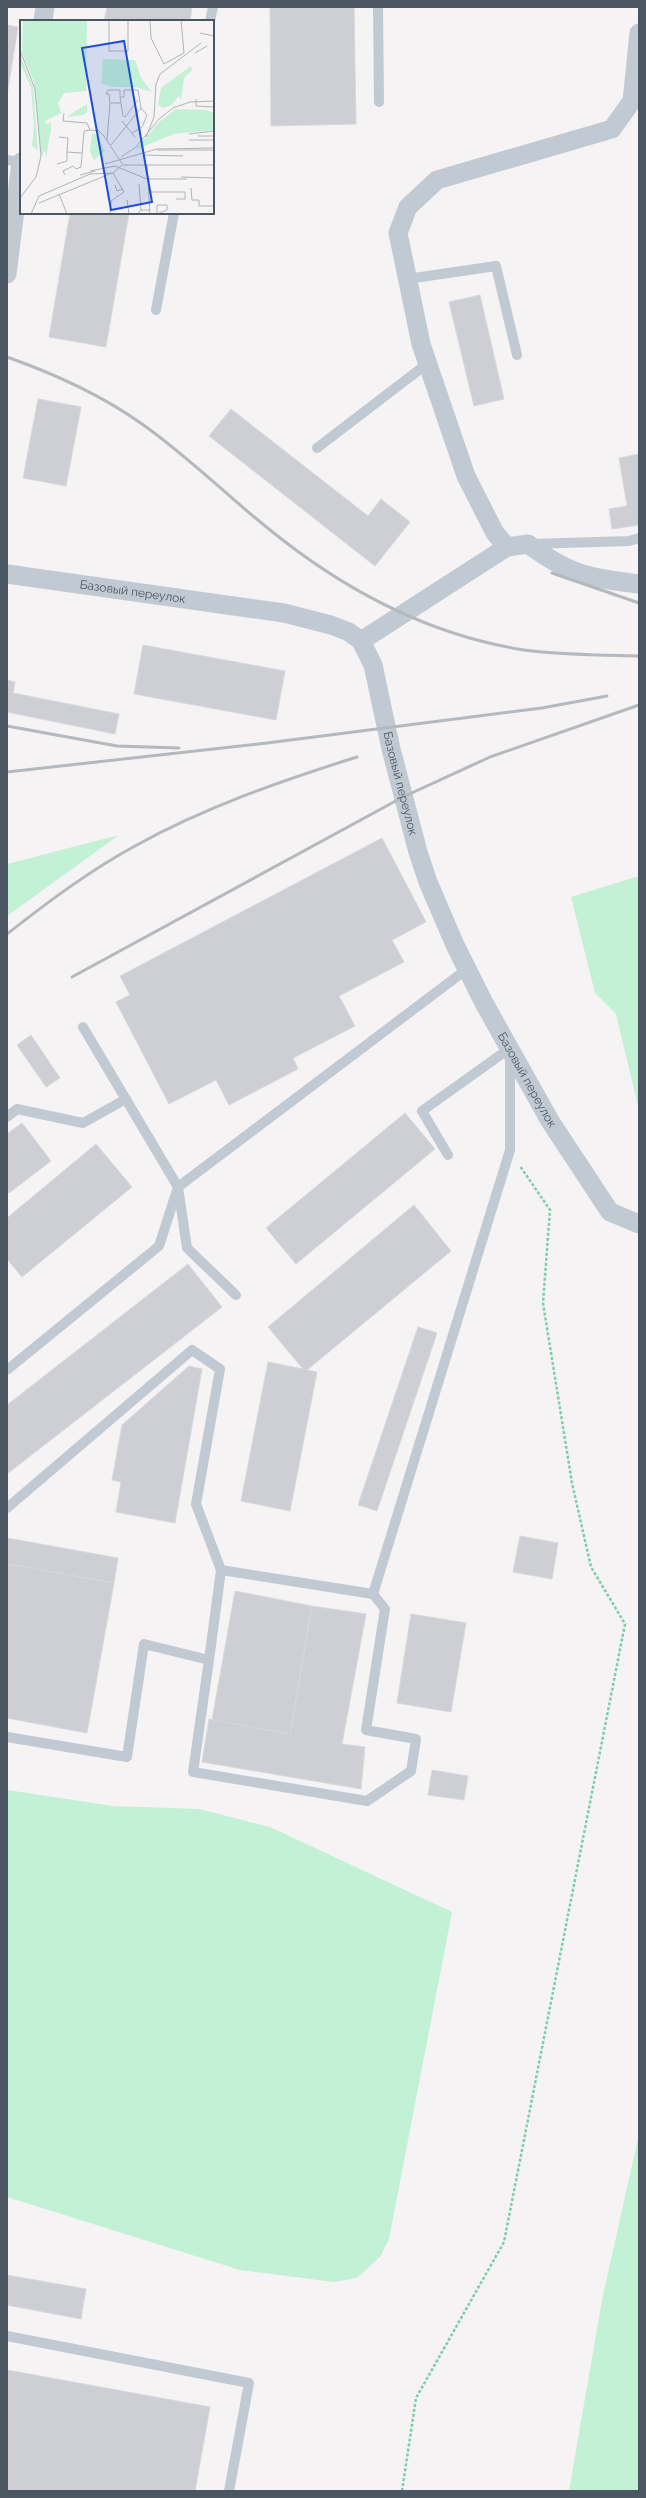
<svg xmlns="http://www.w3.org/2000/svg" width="646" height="2498" font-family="Raleway,sans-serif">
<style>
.green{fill:#c3f1d5}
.building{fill:#cdcfd5;stroke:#d7d9de}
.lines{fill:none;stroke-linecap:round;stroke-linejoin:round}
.path{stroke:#7ad0a6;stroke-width:2.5;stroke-dasharray:3 2;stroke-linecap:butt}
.service{stroke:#c1cad2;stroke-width:10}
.minor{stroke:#c1cad2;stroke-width:19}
.rail{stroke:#b5b8bd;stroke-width:3}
.labels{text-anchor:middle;stroke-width:4;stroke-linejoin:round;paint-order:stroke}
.street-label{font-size:12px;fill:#4a5661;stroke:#fff}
.inset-road{fill:none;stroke:#b1b4b9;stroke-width:1}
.view{fill:#1d4ed8;fill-opacity:0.15;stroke:#1d4ed8;stroke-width:2}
.inset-edge{fill:none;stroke:#4a5661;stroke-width:2}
</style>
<rect width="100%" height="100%" fill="#f5f3f3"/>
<g class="green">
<polygon points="119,835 7,916 7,864"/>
<polygon points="639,876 639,1110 616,1014 595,993 571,897"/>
<polygon points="7,1790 113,1806 199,1809 270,1827 452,1912 389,2239 380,2257 357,2278 334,2282 240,2270 7,2197"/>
<polygon points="639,2134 639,2491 569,2491 602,2300"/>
</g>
<g class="building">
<polygon points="107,7 192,7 190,21 104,21"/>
<polygon points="270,7 354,7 356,124 271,126"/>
<polygon points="7,25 18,27 7,95"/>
<polygon points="70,213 129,213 106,347 49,337"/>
<polygon points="480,295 504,399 474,406 449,302"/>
<polygon points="38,399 81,407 66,486 23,478"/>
<polygon points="231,409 368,516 381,499 410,522 375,566 209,436"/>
<polygon points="639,454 639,525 612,529 609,509 627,506 619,458"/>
<polygon points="143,645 285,671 276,720 134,694"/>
<polygon points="7,680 15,682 13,693 119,714 115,734 7,712"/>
<polygon points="382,838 426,922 392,940 404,962 339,996 355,1026 293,1058 298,1069 229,1105 216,1080 169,1104 116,1002 130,995 120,976"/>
<polygon points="31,1035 60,1078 46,1087 17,1045"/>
<polygon points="405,1113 435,1149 296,1264 266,1228"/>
<polygon points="22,1123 51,1161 9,1193 7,1190 7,1134"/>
<polygon points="96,1144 132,1187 22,1277 7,1259 7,1218"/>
<polygon points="414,1205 451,1251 307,1370 317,1372 290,1511 241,1501 268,1362 303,1369 268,1327"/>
<polygon points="188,1264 222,1307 7,1474 7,1405"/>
<polygon points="418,1327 437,1333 377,1511 358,1505"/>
<polygon points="189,1366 202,1369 175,1523 116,1512 121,1482 112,1480 122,1425"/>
<polygon points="520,1536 558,1543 552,1579 513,1572"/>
<polygon points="7,1538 118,1558 114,1583 7,1564"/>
<polygon points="7,1564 114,1583 87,1733 7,1718"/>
<polygon points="235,1591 312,1606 290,1734 212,1720"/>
<polygon points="312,1606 366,1614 342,1744 365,1747 361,1789 202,1762 209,1719 290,1734"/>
<polygon points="411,1614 466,1623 451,1712 397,1703"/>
<polygon points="432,1770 468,1776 464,1800 428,1795"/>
<polygon points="7,2275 86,2289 81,2319 7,2305"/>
<polygon points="7,2370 210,2407 195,2491 7,2491"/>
</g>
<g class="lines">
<polyline class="path" points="402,2491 416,2398 504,2242 625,1624 591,1567 572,1483 543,1303 550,1210 520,1166"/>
<g class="service">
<polyline points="378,7 379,102"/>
<polyline points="210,21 213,7"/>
<polyline points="7,160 21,162"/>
<polyline points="407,279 496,266 517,355"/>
<polyline points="156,310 174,213"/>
<polyline points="317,448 428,363"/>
<polyline points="531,544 629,541 639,538"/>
<polyline points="83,1027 178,1187 187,1248 236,1295"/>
<polyline points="7,1117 17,1109 83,1123 126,1099"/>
<polyline points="448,1155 422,1111 510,1048"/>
<polyline points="7,1370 159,1246 178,1187 467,969"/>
<polyline points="7,1508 192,1350 220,1369 196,1504 221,1570 209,1660 144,1644 127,1757 7,1737"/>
<polyline points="221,1570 373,1594 510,1150 510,1056"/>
<polyline points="209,1660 193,1772 367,1801 411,1771 416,1739 366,1730 385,1609 373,1594"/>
<polyline points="7,2336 249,2383 229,2491"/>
</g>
<g class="minor">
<polyline points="43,21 45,7"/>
<polyline points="7,274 21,162"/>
<polyline points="507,547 495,533 466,476 421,344 398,233 408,207 437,180 612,129 632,101 639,33"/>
<path id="s1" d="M7,574l277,39 47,12 18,7 12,9 12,24 18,84 27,103 10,30 27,63 29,58 66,118 60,91 29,12"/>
<path d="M361,641l146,-94 21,-3c42,31 61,34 111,40"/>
</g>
<g class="rail">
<path d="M7,357c48,17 93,37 135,67 50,35 93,80 142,117 70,54 151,95 240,109 38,5 77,5 115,6"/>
<polyline points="552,573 639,603"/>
<polyline points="7,726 117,746 179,748"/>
<polyline points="7,772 267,743 542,708 607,696"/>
<path d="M7,934c41,-32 82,-63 128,-88 70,-39 146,-65 222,-89"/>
<polyline points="72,977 403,797 490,757 639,705"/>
</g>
</g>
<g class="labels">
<g class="street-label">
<text dy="4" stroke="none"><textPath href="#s1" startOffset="127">Базовый переулок</textPath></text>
<text dy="4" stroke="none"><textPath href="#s1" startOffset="511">Базовый переулок</textPath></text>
<text dy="4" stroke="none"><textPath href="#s1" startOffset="835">Базовый переулок</textPath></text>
</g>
</g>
<g transform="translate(20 20)">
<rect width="194" height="194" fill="#f5f3f3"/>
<path d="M3,0h64l-1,71 -22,2 -6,10 3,10 -16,8 1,3 5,-1v6l-5,29 -1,-8 -4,7 -7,-75 -12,-30zM0,34l13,33 5,63 -6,-4 2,-21 -3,-38 -11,-24zM83,39l32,1 6,18 11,14 -16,-5h-22l-13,-3zM171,46l1,4 -8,8 -3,22 -2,-4 -9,10 -8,2 -4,-4 3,-16zM67,84v8l-4,3 -17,2zM156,89l30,1 8,3 -1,17 -39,4 -39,16 23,-27zM72,113l5,2 8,16 -11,9 -4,-8z" fill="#c3f1d5"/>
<path class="inset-road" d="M89,0v31h19v-31M130,0l1,18 13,26 20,-11 -3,-33M180,13l14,3M0,30l15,39 6,67 -5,21 -16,21M175,33l12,-7M176,79v7l18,1M118,80l-13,17 -2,-1 -3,-19h4v-7h14l3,18M90,83l-1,-9h-3l2,-4h12v7M44,93l-1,8 24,2 3,7M102,101l13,16M169,114l25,-3M178,116h16M39,117l9,1 -1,14 15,1M126,117l8,-20 2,-33 4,-10 41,-31M87,120l3,-37h10M169,120h25M91,125l30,-37 6,7 -5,12 -10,6M137,130h57M123,135l40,1M101,137l15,-10 23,-28 14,-11 17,-6 24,-1M37,144l10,-3v-9M85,144l52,-15 57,-1M127,145l3,49M70,151l25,-5 32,13h40M45,155l-2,-4 10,-5 3,3 5,-2 3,-36 6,-1 9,1 5,5 19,29h91M60,155l15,-4M161,157l33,1M119,164l2,26M95,165l2,6 6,-2M171,168l1,12h7v6h15M129,172h36v7h-9M39,174l8,20M107,180l2,14M19,183l73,-30M11,194l8,-18 51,-22 23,-1 9,-8M90,194l1,-13 13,-9 -11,-19M117,194l4,-4h9M137,194v-9h10v5l-10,4"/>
<path class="view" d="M104,21l28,161 -41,8 -29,-162z"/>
<rect width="194" height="194" class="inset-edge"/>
</g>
<rect width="646" height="2498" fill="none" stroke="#4a5661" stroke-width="16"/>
</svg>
